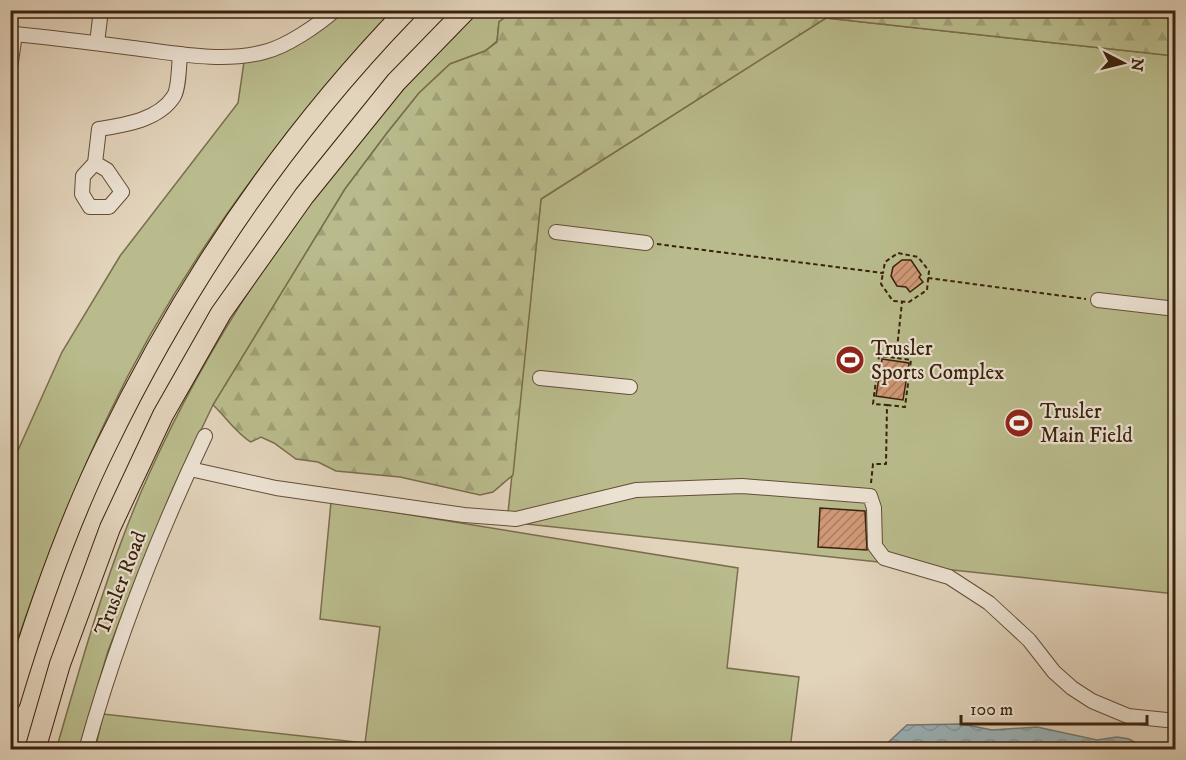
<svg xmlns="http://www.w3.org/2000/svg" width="1186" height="760" font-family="'IM FELL DW Pica',serif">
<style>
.green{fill:#b9bb8c;stroke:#7a6e4c;stroke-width:1.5}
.forest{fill:url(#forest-firs);stroke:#7a6e4c;stroke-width:1.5}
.water{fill:url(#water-waves);stroke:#747a76;stroke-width:1.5}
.building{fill:url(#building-hatch);stroke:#3a220c;stroke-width:1.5}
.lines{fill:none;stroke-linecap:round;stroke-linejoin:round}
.minor-casing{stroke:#644e38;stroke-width:16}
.highway-casing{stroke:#3a220c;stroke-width:22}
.path{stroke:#3a220c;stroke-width:2;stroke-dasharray:4.5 3;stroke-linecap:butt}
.minor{stroke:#ece2d3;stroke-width:14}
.highway{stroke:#e2d3bb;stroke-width:20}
.labels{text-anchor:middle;stroke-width:4.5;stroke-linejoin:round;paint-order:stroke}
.poi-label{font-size:21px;fill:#3a220c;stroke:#ece2d3;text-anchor:start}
.street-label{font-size:21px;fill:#3a220c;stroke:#ece2d3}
</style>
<defs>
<pattern id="forest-firs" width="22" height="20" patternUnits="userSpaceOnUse" patternTransform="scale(1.5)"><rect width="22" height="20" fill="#b9bb8c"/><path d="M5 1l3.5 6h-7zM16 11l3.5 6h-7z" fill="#a0a078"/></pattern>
<pattern id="water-waves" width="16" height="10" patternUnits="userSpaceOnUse" patternTransform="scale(1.5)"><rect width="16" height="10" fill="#9bb4bc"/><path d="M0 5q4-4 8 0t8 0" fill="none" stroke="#869aa0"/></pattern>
<pattern id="building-hatch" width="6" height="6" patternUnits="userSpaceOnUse" patternTransform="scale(1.5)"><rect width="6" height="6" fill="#d09876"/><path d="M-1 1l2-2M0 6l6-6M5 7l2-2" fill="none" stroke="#aa7c5f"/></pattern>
</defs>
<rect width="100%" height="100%" fill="#e2d3bb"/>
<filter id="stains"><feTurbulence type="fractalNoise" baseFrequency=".00333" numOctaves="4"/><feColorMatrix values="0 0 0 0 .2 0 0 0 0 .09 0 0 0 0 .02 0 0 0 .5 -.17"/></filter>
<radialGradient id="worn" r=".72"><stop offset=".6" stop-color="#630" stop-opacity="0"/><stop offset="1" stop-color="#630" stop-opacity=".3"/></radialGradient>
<g class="green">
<path d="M342,11h50c-112,121 -214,257 -285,407 -38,79 -68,159 -96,241v-193l51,-114 58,-96 118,-153 6,-41 75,-31z"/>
<path d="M478,11h35l-14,11 -2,19 -12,10 -35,13 -31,29 -32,40 -42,56 -132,216 -40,83 -35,85 -30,78 -29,98 -23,1c27,-93 53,-188 93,-276 61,-136 147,-262 245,-374 27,-31 54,-62 84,-89z"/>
<polygon points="826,18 1175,56 1175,594 507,522 541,199"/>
<polygon points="331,502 738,568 727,668 799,677 790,749 95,750 103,714 365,743 380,627 320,619"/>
</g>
<path class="forest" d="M513,11h662v45l-349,-38 -285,181 -28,276 -20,17 -13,3 -80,-18 -64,-6 -18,-9 -22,-3 -22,-16 -13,-6 -10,5c-14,-8 -26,-26 -38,-37l132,-216 42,-56 32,-40 31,-29 35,-13 12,-9 2,-20z"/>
<polygon class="water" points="962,724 992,730 1037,727 1097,740 1117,737 1129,739 1146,748 1146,749 881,749 907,725"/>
<g class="building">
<polygon points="902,260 911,260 921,275 919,277 923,282 910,292 906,287 897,286 891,276 893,267"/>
<polygon points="882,359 909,363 903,400 876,396"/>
<polygon points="820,508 865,511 867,550 818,547"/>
</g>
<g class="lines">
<g class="minor-casing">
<g id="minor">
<path d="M10,31l5,3c39,4 79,9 118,14 42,5 89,15 131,4 22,-5 54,-27 71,-42"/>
<polyline points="97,43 101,10"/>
<polyline points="10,68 15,34"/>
<path d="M95,163l12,7 15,22 -13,15h-19l-8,-13 1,-18 12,-13 4,-34c26,-4 60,-9 75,-33 5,-8 5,-32 6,-42"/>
<polyline points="556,232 646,243"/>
<polyline points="1098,300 1176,309"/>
<polyline points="540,378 630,387"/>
<polyline points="190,469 276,488 464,515 516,519 636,490 742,486 870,496 874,508 875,546 884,558 949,577 989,603 1029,640 1054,672 1072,688 1092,701 1128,716 1176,721"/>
<path d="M86,750c30,-108 71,-213 119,-314"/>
</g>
</g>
<g class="highway-casing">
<g id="highway">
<path d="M10,701c26,-86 56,-174 96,-255 77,-159 178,-309 301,-436"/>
<polyline points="35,750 60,664 110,528 163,415 221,313 304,196 396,82 466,10"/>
</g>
</g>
<g class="path">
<polyline points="1107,10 1176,19"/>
<polyline points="657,244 883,273 885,262 898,253 918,257 929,271 927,290 909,302 893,301 881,284 883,273"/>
<polyline points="928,278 1086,299"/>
<polyline points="887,405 905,407 911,360 897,358"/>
<polyline points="871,483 873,464 886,464 887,405 873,404 879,356 896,358 902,302"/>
</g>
<use href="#minor" class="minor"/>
<use href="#highway" class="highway"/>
</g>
<defs>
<g id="stadium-disc" transform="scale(1.5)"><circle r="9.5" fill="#8f2418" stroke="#ece2d3"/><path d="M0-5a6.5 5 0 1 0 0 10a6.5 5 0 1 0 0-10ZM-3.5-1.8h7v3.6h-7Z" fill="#fff"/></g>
</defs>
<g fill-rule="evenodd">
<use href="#stadium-disc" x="850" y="360"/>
<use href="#stadium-disc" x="1019" y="423"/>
</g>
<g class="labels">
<g class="poi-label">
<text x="871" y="355">Trusler<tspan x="871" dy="24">Sports Complex</tspan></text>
<text x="1040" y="418">Trusler<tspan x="1040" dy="24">Main Field</tspan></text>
</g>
<g class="street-label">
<text transform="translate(120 583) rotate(-69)" y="7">Trusler Road</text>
</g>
</g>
<rect width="1186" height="760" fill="none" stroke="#e2d3bb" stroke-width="36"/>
<rect x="12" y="12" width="1162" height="736" fill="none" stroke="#3a220c" stroke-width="3"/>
<rect x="18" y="18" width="1150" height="724" fill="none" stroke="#3a220c" stroke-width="1.5"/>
<g transform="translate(1123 63) rotate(97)" stroke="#ece2d3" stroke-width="4.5" paint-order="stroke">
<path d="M0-4.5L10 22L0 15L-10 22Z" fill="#3a220c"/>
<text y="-9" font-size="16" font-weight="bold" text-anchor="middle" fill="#3a220c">N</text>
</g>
<path d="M961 715v9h186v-9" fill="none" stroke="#3a220c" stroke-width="3"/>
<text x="970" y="715" font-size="18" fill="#3a220c" stroke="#ece2d3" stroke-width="4.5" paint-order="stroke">100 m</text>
<rect width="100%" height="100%" filter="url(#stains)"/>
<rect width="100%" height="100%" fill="url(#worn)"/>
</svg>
